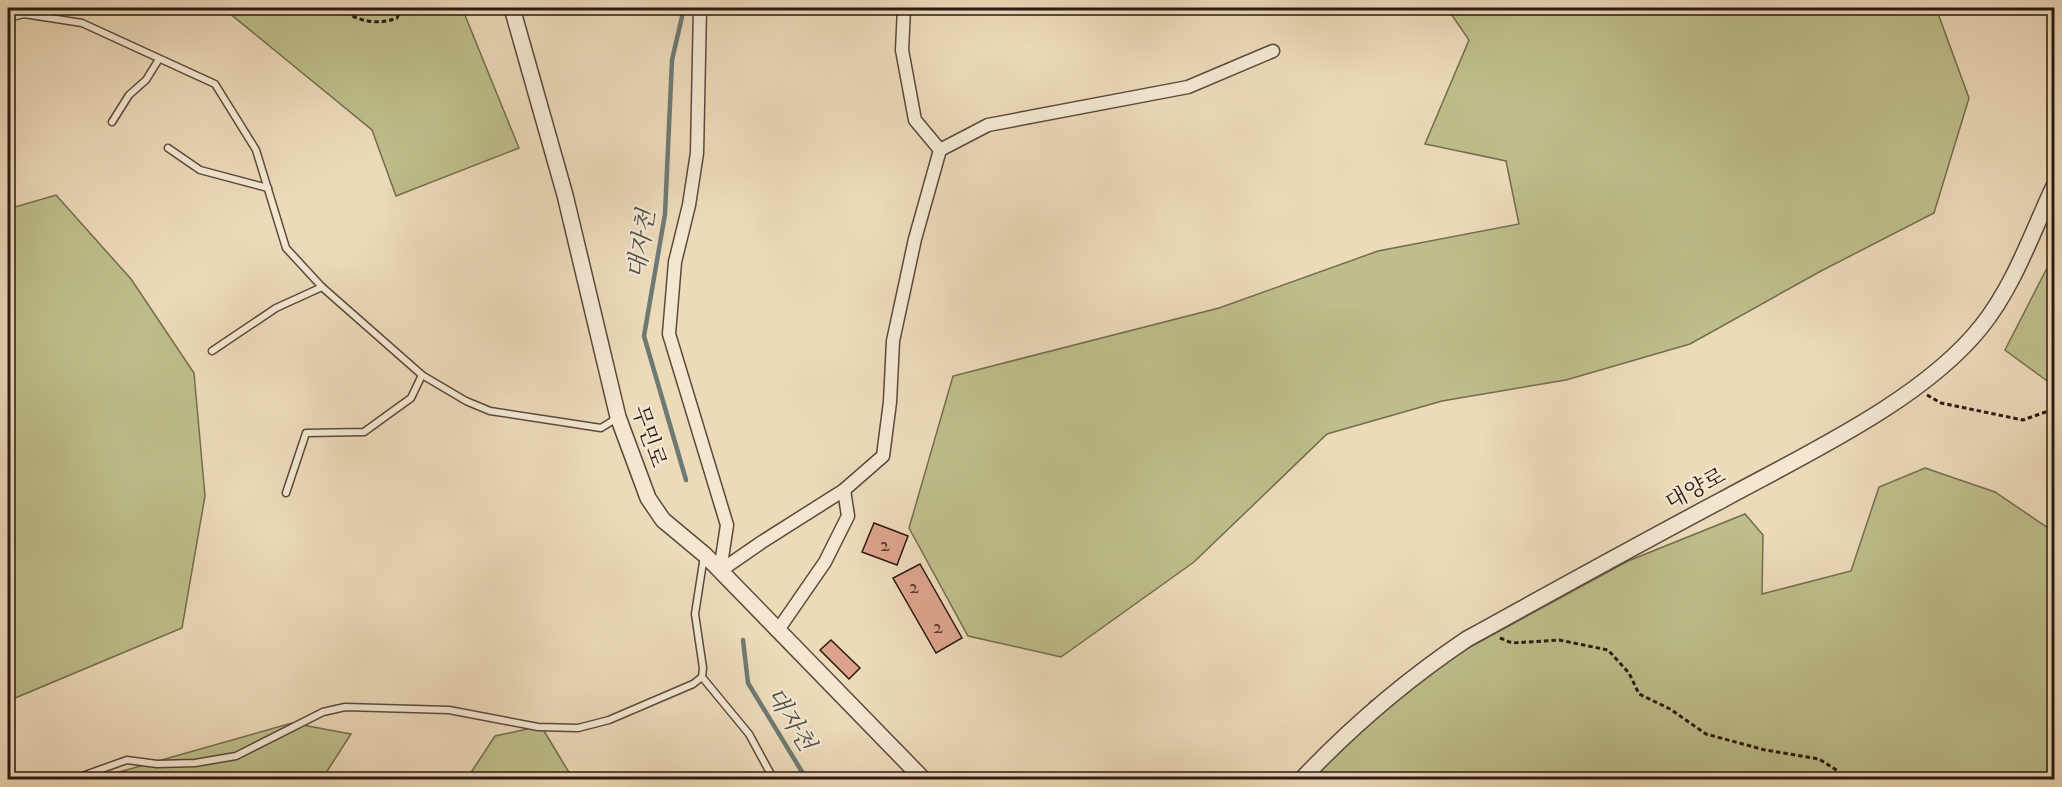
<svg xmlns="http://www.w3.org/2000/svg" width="2062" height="787" font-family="'IM FELL DW Pica','Noto Serif KR',serif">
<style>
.green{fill:#bdbe8b;stroke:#746c4e;stroke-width:1.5}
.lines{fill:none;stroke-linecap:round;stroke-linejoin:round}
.stream{stroke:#6d7a73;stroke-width:4.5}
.building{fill:#dda38c;stroke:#2b1912;stroke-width:1.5}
.service-casing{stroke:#5b493c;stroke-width:9}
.minor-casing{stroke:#5b493c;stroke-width:15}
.tertiary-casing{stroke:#5b493c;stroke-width:18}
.path{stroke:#2b1912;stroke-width:3;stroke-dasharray:4.5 3;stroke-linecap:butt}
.service{stroke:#f3e7d2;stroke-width:6}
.minor{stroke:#f3e7d2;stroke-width:12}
.tertiary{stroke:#f3e7d2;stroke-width:15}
.labels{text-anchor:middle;stroke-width:4.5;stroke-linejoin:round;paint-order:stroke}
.number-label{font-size:20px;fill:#583c30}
.street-label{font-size:22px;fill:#2b1912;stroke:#f3e7d2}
.water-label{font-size:24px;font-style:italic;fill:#52514b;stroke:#f3e7d2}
</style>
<rect width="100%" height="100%" fill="#ecdab9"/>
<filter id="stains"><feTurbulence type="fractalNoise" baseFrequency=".00333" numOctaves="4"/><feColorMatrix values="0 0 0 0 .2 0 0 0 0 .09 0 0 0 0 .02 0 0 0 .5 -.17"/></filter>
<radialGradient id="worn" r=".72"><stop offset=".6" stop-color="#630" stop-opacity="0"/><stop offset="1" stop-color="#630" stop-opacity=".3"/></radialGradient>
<g class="green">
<polygon points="223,8 462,8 519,148 396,196 372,130"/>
<polygon points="1447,8 1936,8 1969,98 1934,213 1821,271 1690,344 1566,380 1442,401 1327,434 1194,562 1061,657 968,636 909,528 953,376 1219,308 1378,251 1519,224 1506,161 1425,144 1469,40"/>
<polygon points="56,195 131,279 194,373 205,496 182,628 8,701 8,209"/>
<polygon points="2054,265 2054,386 2005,350 2047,268"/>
<polygon points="1925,468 1995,492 2054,532 2054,779 1310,780 1371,701 1628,561 1745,514 1763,535 1762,594 1851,571 1879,487"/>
<polygon points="292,723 351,734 322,779 91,780"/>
<polygon points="541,726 573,779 466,780 495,736"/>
</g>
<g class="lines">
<g class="stream">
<polyline points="684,8 672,60 665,214 644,336 686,480"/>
<polyline points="743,640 748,683 807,780"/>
</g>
</g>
<g class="building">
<polygon points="874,523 908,536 897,565 862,552"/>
<polygon points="920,564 962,638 936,653 893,578"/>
<polygon points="831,640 860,668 849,679 820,650"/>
</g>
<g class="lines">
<g class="service-casing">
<g id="service">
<polyline points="8,18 24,14 82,23 215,84 256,150 286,248 322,287 422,375 466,401 490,411 601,428 617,418"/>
<polyline points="112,122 129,95 146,80 159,59"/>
<polyline points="168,148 200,170 268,188"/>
<polyline points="212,351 276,308 322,287"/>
<polyline points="286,493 306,433 364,432 411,398 422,375"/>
<polyline points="702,677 749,734 774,780"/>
<polyline points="71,780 127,760 157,764 195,763 236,756 323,712 345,707 449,710 538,727 578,728 609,720 693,684 702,677 703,668 695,614 704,556"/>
</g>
</g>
<g class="minor-casing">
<g id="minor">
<polyline points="700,8 697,153 689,205 675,262 669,334 727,525 720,571"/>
<polyline points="904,8 902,50 915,120 940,150"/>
<polyline points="720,571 762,542 844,490 883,456 890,402 893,341 915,239 940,150 988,125 1188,87 1273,51"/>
<polyline points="778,630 825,562 848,516 844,490"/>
</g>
</g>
<g class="tertiary-casing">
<g id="tertiary">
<polyline points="512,8 565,195 618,417 648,498 663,520 705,555 924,780"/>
<path d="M1301,780c51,-54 105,-100 166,-141 85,-47 170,-94 255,-139 82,-45 201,-100 259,-173 33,-41 51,-94 73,-141"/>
</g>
</g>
<g class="path">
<path d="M340,8c16,13 37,18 57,10l4,-10"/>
<polyline points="1927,395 1941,403 2023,420 2054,409"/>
<polyline points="1500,638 1512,643 1559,640 1608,650 1629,673 1639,694 1670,709 1706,734 1765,750 1819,759 1838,771 1844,780"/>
</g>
<use href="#service" class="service"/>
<use href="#minor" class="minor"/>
<use href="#tertiary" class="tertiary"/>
</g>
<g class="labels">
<g class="number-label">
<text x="885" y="551">2</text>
<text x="914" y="593">2</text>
<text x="938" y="633">2</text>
</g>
<g class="street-label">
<text transform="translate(650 436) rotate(71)" y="8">무민로</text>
<text transform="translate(1695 488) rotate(-28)" y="8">대양로</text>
</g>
<g class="water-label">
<text transform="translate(641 244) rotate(-81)" y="8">대자천</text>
<text transform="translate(791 719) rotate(58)" y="8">대자천</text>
</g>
</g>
<rect width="2062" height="787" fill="none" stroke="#ecdab9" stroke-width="30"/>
<rect x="9" y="9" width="2044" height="769" fill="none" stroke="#2b1912" stroke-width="3"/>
<rect x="15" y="15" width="2032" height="757" fill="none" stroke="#2b1912" stroke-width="1.5"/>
<rect width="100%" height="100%" filter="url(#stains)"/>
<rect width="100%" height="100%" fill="url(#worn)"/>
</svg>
